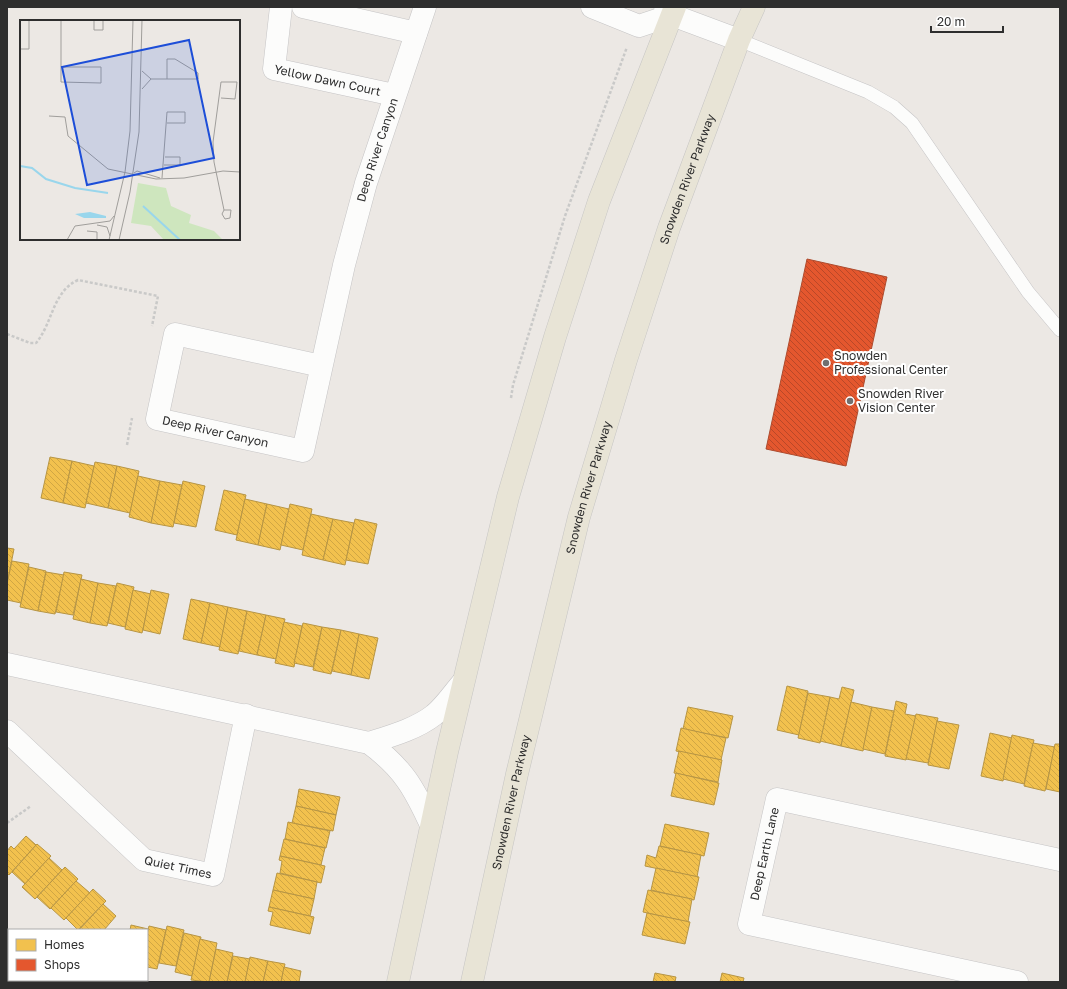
<svg xmlns="http://www.w3.org/2000/svg" width="1067" height="989" font-family="'Golos Text',sans-serif">
<style>
.homes{fill:url(#homes-back-hatch);stroke:#b79544}
.shops{fill:url(#shops-back-hatch);stroke:#ad4b2e}
.lines{fill:none;stroke-linecap:round;stroke-linejoin:round}
.lane-casing{stroke:#c5c4c5;stroke-width:14}
.street-casing{stroke:#c5c4c5;stroke-width:23}
.primary-casing{stroke:#c6c5c4;stroke-width:23}
.path{stroke:#c9c9c8;stroke-width:2.5;stroke-dasharray:3 2;stroke-linecap:butt}
.lane{stroke:#fcfcfb;stroke-width:13}
.street{stroke:#fcfcfb;stroke-width:22}
.primary{stroke:#e8e4d6;stroke-width:22}
.poi-dot{fill:#706f6e;stroke:#fff;stroke-width:1.5}
.labels{text-anchor:middle;stroke-width:4;stroke-linejoin:round;paint-order:stroke}
.street-label{font-size:12px;fill:#2e2e2e;stroke:#fff}
.poi-label{font-size:12px;fill:#2e2e2e;stroke:#fff;text-anchor:start}
.inset-river{fill:none;stroke:#99d6ec;stroke-width:2}
.inset-road{fill:none;stroke:#a09e9b;stroke-width:1}
.view{fill:#1d4ed8;fill-opacity:0.15;stroke:#1d4ed8;stroke-width:2}
.inset-edge{fill:none;stroke:#2e2e2e;stroke-width:2}
</style>
<defs>
<pattern id="homes-back-hatch" width="6" height="6" patternUnits="userSpaceOnUse"><rect width="6" height="6" fill="#f2c14e"/><path d="M-1 5l2 2M0 0l6 6M5-1l2 2" fill="none" stroke="#d0a644"/></pattern>
<pattern id="shops-back-hatch" width="6" height="6" patternUnits="userSpaceOnUse"><rect width="6" height="6" fill="#e4572e"/><path d="M-1 5l2 2M0 0l6 6M5-1l2 2" fill="none" stroke="#b94828"/></pattern>
</defs>
<rect width="100%" height="100%" fill="#ece8e4"/>
<g class="homes">
<polygon points="50,457 72,461 63,503 41,498"/>
<polygon points="72,461 94,466 85,508 63,503"/>
<polygon points="95,462 117,466 108,508 86,503"/>
<polygon points="117,466 139,471 130,513 108,508"/>
<polygon points="138,476 160,481 151,523 129,517"/>
<polygon points="160,481 182,485 173,527 151,523"/>
<polygon points="183,481 205,486 196,527 174,523"/>
<polygon points="224,490 246,495 237,535 215,530"/>
<polygon points="245,499 267,504 258,545 236,540"/>
<polygon points="267,504 289,509 280,550 258,545"/>
<polygon points="290,504 312,509 303,550 281,545"/>
<polygon points="311,514 333,519 323,560 302,555"/>
<polygon points="333,519 354,523 345,565 323,560"/>
<polygon points="355,519 377,524 368,564 346,560"/>
<polygon points="7,548 14,549 7,584"/>
<polygon points="12,561 29,564 21,603 7,600 7,584"/>
<polygon points="29,567 46,571 38,611 20,607"/>
<polygon points="46,572 64,575 55,614 38,611"/>
<polygon points="64,572 82,575 73,615 56,612"/>
<polygon points="81,579 98,583 90,623 73,619"/>
<polygon points="98,583 116,586 107,626 90,623"/>
<polygon points="117,583 134,587 125,627 108,623"/>
<polygon points="133,590 151,594 142,633 125,629"/>
<polygon points="151,590 169,594 160,634 143,630"/>
<polygon points="191,599 210,603 201,643 183,639"/>
<polygon points="210,603 228,607 220,647 201,643"/>
<polygon points="228,607 247,611 238,654 219,650"/>
<polygon points="247,611 266,615 257,655 239,651"/>
<polygon points="266,615 285,619 276,659 257,655"/>
<polygon points="284,622 302,626 294,667 275,663"/>
<polygon points="303,623 322,627 313,667 294,663"/>
<polygon points="322,627 341,630 331,674 313,670"/>
<polygon points="341,630 359,634 351,675 332,671"/>
<polygon points="359,634 378,638 369,679 351,675"/>
<polygon points="787,686 808,691 799,735 777,730"/>
<polygon points="842,687 854,690 841,746 820,741 830,697 839,699"/>
<polygon points="808,693 830,697 820,743 798,738"/>
<polygon points="896,701 907,704 905,714 916,716 906,760 885,756"/>
<polygon points="851,702 872,707 863,751 841,746"/>
<polygon points="688,707 733,716 728,738 683,729"/>
<polygon points="872,707 894,711 885,754 863,749"/>
<polygon points="916,714 938,718 928,763 906,759"/>
<polygon points="937,721 959,725 949,769 928,765"/>
<polygon points="681,728 726,738 721,760 676,751"/>
<polygon points="990,733 1012,738 1003,781 981,776"/>
<polygon points="1012,735 1034,740 1024,784 1003,779"/>
<polygon points="1033,743 1055,747 1045,791 1024,786"/>
<polygon points="1055,744 1060,744 1060,792 1046,789"/>
<polygon points="679,751 722,760 718,782 674,773"/>
<polygon points="676,773 719,783 714,805 671,796"/>
<polygon points="299,789 340,797 336,815 296,806"/>
<polygon points="296,806 336,815 333,831 292,823"/>
<polygon points="288,822 330,831 326,848 285,839"/>
<polygon points="665,824 709,833 704,856 660,846"/>
<polygon points="26,836 36,845 9,875 7,873 7,851 11,846 14,849"/>
<polygon points="284,839 325,848 321,865 280,856"/>
<polygon points="37,844 51,856 25,884 12,872"/>
<polygon points="659,846 701,855 697,877 645,866 647,855 656,858"/>
<polygon points="280,856 325,866 321,883 280,873 282,861 279,860"/>
<polygon points="49,858 62,870 35,899 22,887"/>
<polygon points="65,867 78,879 50,909 37,897"/>
<polygon points="656,868 699,877 694,900 651,890"/>
<polygon points="277,873 317,882 314,899 273,890"/>
<polygon points="76,881 90,893 64,920 51,908"/>
<polygon points="93,889 106,901 78,930 66,918"/>
<polygon points="273,890 314,899 310,916 269,907"/>
<polygon points="648,890 692,899 688,922 643,912"/>
<polygon points="103,904 116,916 104,930 79,930"/>
<polygon points="269,907 314,917 310,934 270,925 273,912 268,911"/>
<polygon points="647,913 690,922 685,944 642,935"/>
<polygon points="131,925 148,929 147,934 147,930 130,930"/>
<polygon points="149,926 166,930 157,969 147,967 147,934"/>
<polygon points="167,926 184,930 176,966 159,963"/>
<polygon points="184,933 201,937 192,976 175,972"/>
<polygon points="200,939 217,943 209,982 191,980"/>
<polygon points="216,949 233,953 227,982 209,982"/>
<polygon points="233,956 250,959 245,982 227,982"/>
<polygon points="250,957 268,961 263,982 245,982"/>
<polygon points="268,961 285,964 281,982 263,982"/>
<polygon points="284,967 301,971 299,982 281,982"/>
<polygon points="655,973 676,977 675,982 653,982"/>
<polygon points="722,973 744,978 743,982 720,982"/>
</g>
<polygon class="shops" points="807,259 887,277 846,466 766,449"/>
<g class="lines">
<g class="lane-casing">
<polyline id="lane" points="739,40 868,92 894,107 912,123 1028,292 1060,330"/>
</g>
<g class="street-casing">
<g id="street">
<path id="s1" d="M281,7l-7,62 120,26"/>
<polyline points="303,7 416,33"/>
<polyline points="592,7 639,26 672,15"/>
<polyline points="665,7 672,15 739,40"/>
<path id="s2" d="M321,366l-146,-32 -18,85 146,32 41,-186 22,-82 59,-176"/>
<path d="M7,664l362,79c34,25 45,45 62,82"/>
<path id="s3" d="M7,731l137,129 69,15 33,-160"/>
<path d="M369,743c22,-7 47,-14 65,-28 11,-9 20,-23 29,-33"/>
<path id="s4" d="M1017,982l-268,-58 28,-125 283,61"/>
</g>
</g>
<g class="primary-casing">
<g id="primary">
<polyline points="398,982 447,752 508,497 555,337 599,201 675,7"/>
<path id="s5" d="M472,982l45,-208 62,-257 47,-157 43,-132 70,-188 15,-33"/>
</g>
</g>
<g class="path">
<path d="M7,334l23,9h6c17,-20 16,-51 42,-63l80,16 -6,30"/>
<polyline points="511,398 513,385 565,216 627,47"/>
<polyline points="127,445 132,418"/>
<polyline points="7,823 31,806"/>
</g>
<use href="#lane" class="lane"/>
<use href="#street" class="street"/>
<use href="#primary" class="primary"/>
</g>
<g class="poi-dot">
<circle cx="826" cy="363" r="4"/>
<circle cx="850" cy="401" r="4"/>
</g>
<g class="labels">
<g class="street-label">
<text dy="4" stroke="none"><textPath href="#s1" startOffset="117">Yellow Dawn Court</textPath></text>
<text dy="4" stroke="none"><textPath href="#s2" startOffset="696">Deep River Canyon</textPath></text>
<text dy="4" stroke="none"><textPath href="#s5" startOffset="832">Snowden River Parkway</textPath></text>
<text dy="4" stroke="none"><textPath href="#s2" startOffset="296">Deep River Canyon</textPath></text>
<text dy="4" stroke="none"><textPath href="#s5" startOffset="508">Snowden River Parkway</textPath></text>
<text dy="4" stroke="none"><textPath href="#s5" startOffset="184">Snowden River Parkway</textPath></text>
<text dy="4" stroke="none"><textPath href="#s4" startOffset="346">Deep Earth Lane</textPath></text>
<text dy="4" stroke="none"><textPath href="#s3" startOffset="223">Quiet Times</textPath></text>
</g>
<g class="poi-label">
<text x="834" y="360">Snowden<tspan x="834" dy="14">Professional Center</tspan></text>
<text x="858" y="398">Snowden River<tspan x="858" dy="14">Vision Center</tspan></text>
</g>
</g>
<g transform="translate(20 20)">
<rect width="220" height="220" fill="#ece8e4"/>
<path d="M118,163l28,5 5,18 20,9 -2,8 25,8 9,9h-59l-13,-14 -20,-3z" fill="#cee6be"/>
<path d="M70,192l16,4v2h-22l-9,-4z" fill="#99d6ec"/>
<path class="inset-river" d="M0,146l12,2 14,11 29,9 33,5M123,186l37,34"/>
<path class="inset-road" d="M74,0v10h9v-10M0,29h9v-29M41,47h40v16l-40,-1v-62M122,51l9,8h47v-6l-23,-14h-8v20M122,69l9,-10M201,78l14,1 2,-17h-16l-8,60 1,20 10,48 -2,4 3,5 5,-1 1,-8h-7M29,96l16,1 3,19 40,33 48,10 28,-1 39,-7 17,1M144,145h16v-8h-15M114,153l3,-2 23,7M142,158l5,-66h18v11h-18M77,205l10,2 3,9M67,211l10,1v8M47,220l8,-14 35,-5 4,-5M89,220l16,-68 5,-41 3,-111M99,220l11,-48 9,-60 3,-112"/>
<path class="view" d="M169,20l25,118 -127,27 -25,-118z"/>
<rect width="220" height="220" class="inset-edge"/>
</g>
<rect width="1067" height="989" fill="none" stroke="#2e2e2e" stroke-width="16"/>
<rect x="8" y="929" width="140" height="52" fill="#ffffff" stroke="#ababab"/>
<rect x="16" y="939" width="20" height="12" fill="#f2c14e" stroke="#ababab"/>
<text x="44" y="949" font-size="12" fill="#2e2e2e">Homes</text>
<rect x="16" y="959" width="20" height="12" fill="#e4572e" stroke="#ababab"/>
<text x="44" y="969" font-size="12" fill="#2e2e2e">Shops</text>
<path d="M931 26v6h72v-6" fill="none" stroke="#2e2e2e" stroke-width="2"/>
<text x="937" y="26" font-size="12" fill="#2e2e2e" stroke="#ffffff" stroke-width="3" paint-order="stroke">20 m</text>
</svg>
